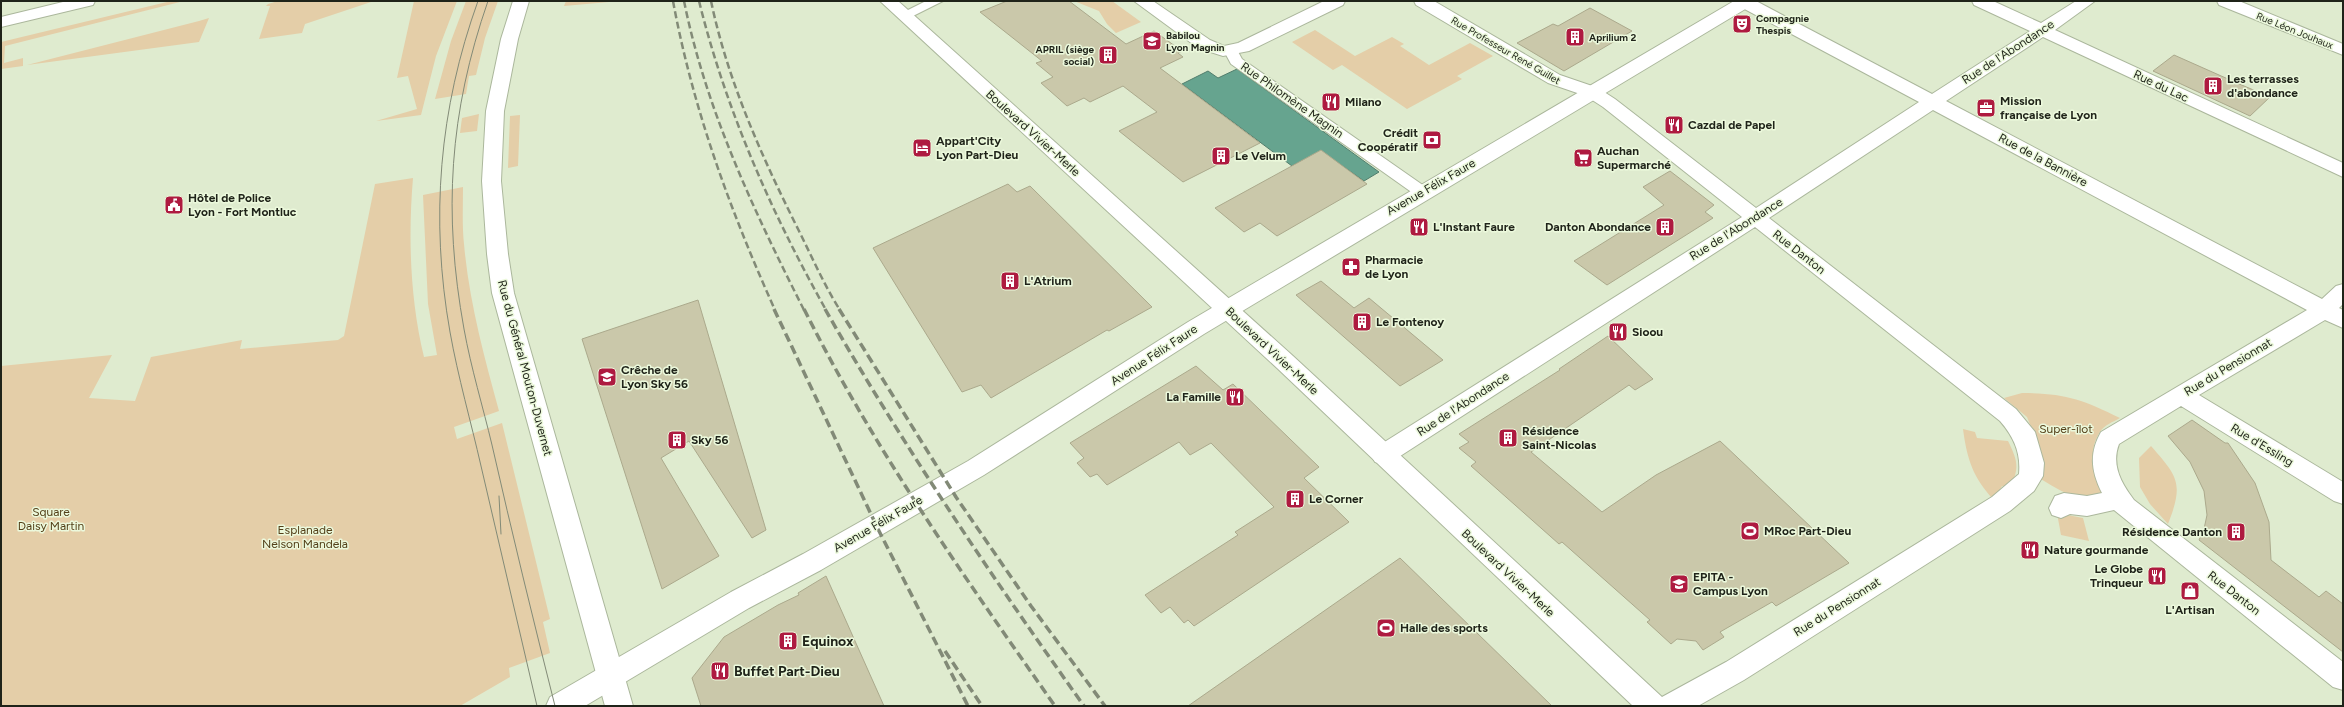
<svg xmlns="http://www.w3.org/2000/svg" width="2344" height="707" font-family="Figtree,sans-serif">
<style>
.green{fill:#e4cea8}
.water{fill:#66a48f;stroke:#517d6c}
.building{fill:#cac8aa;stroke:#aba98c}
.lines{fill:none;stroke-linecap:round;stroke-linejoin:round}
.pedestrian-casing{stroke:#abb79c;stroke-width:2}
.minor-casing{stroke:#abb79c;stroke-width:2}
.secondary-casing{stroke:#abb79c;stroke-width:2}
.primary-casing{stroke:#abb79c;stroke-width:2}
.pedestrian{fill:#fff;fill-rule:evenodd}
.minor{fill:#fff;fill-rule:evenodd}
.secondary{fill:#fff;fill-rule:evenodd}
.primary{fill:#fff;fill-rule:evenodd}
.tram{stroke:#828a77;stroke-width:1}
.rail-far1{stroke:#828a77;stroke-width:2.5;stroke-dasharray:7 3.5;stroke-linecap:butt}
.rail{stroke:#828a77;stroke-width:3.5;stroke-dasharray:9 4.5;stroke-linecap:butt}
.labels{text-anchor:middle;stroke-width:3;stroke-linejoin:round;paint-order:stroke}
.far-poi-label{font-size:10px;font-weight:bold;fill:#1f2319;stroke:#ecf9dc;text-anchor:start}
.far-street-label{font-size:10px;fill:#1f2319;stroke:#ecf9dc}
.street-label{font-size:12px;fill:#1f2319;stroke:#ecf9dc}
.poi-label{font-size:12px;font-weight:bold;fill:#1f2319;stroke:#ecf9dc;text-anchor:start}
.park-label{font-size:12px;fill:#544019;stroke:#ecf9dc}
.near-poi-label{font-size:14px;font-weight:bold;fill:#1f2319;stroke:#ecf9dc;text-anchor:start}
</style>
<rect width="100%" height="100%" fill="#dfebcf"/>
<g class="green">
<polygon points="171,1 184,1 5,46 4,63 23,58 23,66 1,69 1,42"/>
<polygon points="278,1 374,1 305,24 302,33 259,39 270,6 266,6 268,4"/>
<polygon points="414,1 457,1 436,56 421,115 376,121 417,109 408,76 397,78"/>
<polygon points="466,1 498,1 485,38 476,75 469,76 466,94 435,99 451,41"/>
<polygon points="566,1 620,1 564,6"/>
<polygon points="1074,1 1112,1 1141,22 1116,33 1107,24 1099,11"/>
<polygon points="209,18 199,42 27,65 199,21"/>
<polygon points="1315,30 1355,56 1392,37 1404,44 1400,46 1429,65 1470,43 1493,56 1457,76 1462,79 1407,109 1342,65 1333,70 1292,42"/>
<polygon points="479,114 477,131 460,133 462,118"/>
<polygon points="520,115 518,166 508,168 510,116"/>
<path d="M413,178c-5,59 -3,121 11,179l13,-2 -9,-51 -5,-109 40,-8c0,19 -1,38 1,57 5,57 20,112 35,167l-45,16 3,12 45,-16 48,196 -7,3 7,31 -41,15 1,9 -50,29h-459v-340l111,-11 -23,43 46,3 16,-44 91,-17 -2,9 98,-9 6,-4 31,-152z"/>
<path d="M2022,393c42,0 60,6 98,25 -7,4 -16,7 -20,14 -13,19 -6,42 4,60 -30,9 -40,1 -65,-14v-31l-12,-30 -23,-19z"/>
<path d="M1963,429l12,3 2,6 31,3c10,20 12,28 1,48l-7,-3 -8,14c-21,-22 -27,-41 -31,-71z"/>
<path d="M2151,446c27,31 33,37 17,78l-18,-20 -10,-17 -1,-29z"/>
<polygon points="2057,513 2083,518 2089,541 2061,535"/>
</g>
<polygon class="water" points="1237,69 1379,172 1364,181 1321,151 1292,166 1182,84 1208,71 1218,78"/>
<g class="building">
<polygon points="1007,1 1069,1 1126,44 1154,31 1182,51 1178,53 1183,57 1160,68 1260,143 1183,182 1119,131 1157,112 1123,86 1090,102 1084,98 1067,106 1041,83 1053,77 1036,63 1042,61 980,12"/>
<polygon points="1590,8 1632,31 1564,71 1517,43 1553,24 1558,26"/>
<polygon points="2174,55 2237,83 2270,97 2250,116 2153,71"/>
<polygon points="1321,150 1367,184 1277,236 1260,223 1244,232 1215,208"/>
<polygon points="1670,171 1714,205 1705,212 1713,218 1607,285 1574,261 1664,205 1643,187"/>
<polygon points="1008,184 1017,192 1030,186 1152,307 1109,331 1107,330 991,398 981,385 962,392 873,248"/>
<polygon points="1321,281 1354,308 1369,298 1443,360 1400,386 1296,295"/>
<polygon points="698,300 766,530 752,538 689,441 661,458 719,556 662,589 582,339"/>
<polygon points="1608,336 1653,379 1635,390 1629,385 1531,452 1602,512 1656,475 1720,441 1849,563 1776,606 1772,602 1720,632 1724,637 1703,650 1696,641 1677,639 1671,644 1647,622 1650,620 1562,542 1559,544 1471,466 1476,462 1459,448 1469,442 1459,434 1560,370 1559,369"/>
<polygon points="1196,366 1223,390 1233,384 1319,467 1304,478 1349,522 1194,626 1188,620 1184,623 1170,607 1161,613 1145,595 1238,535 1235,532 1274,507 1211,443 1190,455 1179,442 1107,485 1097,474 1090,477 1077,463 1084,458 1070,443"/>
<polygon points="2192,420 2225,443 2228,443 2255,483 2269,522 2271,560 2319,597 2326,591 2343,604 2343,652 2199,540 2204,529 2207,515 2204,491 2190,462 2168,436"/>
<polygon points="1400,558 1552,706 1188,706"/>
<polygon points="826,576 884,706 701,706 692,678 724,637 778,605 799,595 798,593"/>
</g>
<g class="lines">
<g class="pedestrian-casing">
<g id="pedestrian">
<polygon points="926,1 943,1 909,18 904,19 898,15"/>
<polygon points="1231,47 1236,48 1242,59 1427,188 1430,192 1427,196 1417,196 1231,64 1224,51"/>
</g>
</g>
<g class="minor-casing">
<g id="minor">
<polygon points="67,1 95,1 93,5 1,27 1,17"/>
<polygon points="513,1 529,1 518,39 504,111 501,181 508,254 514,293 633,706 605,706 492,293 487,254 482,181 486,111 501,39"/>
<polygon points="1134,1 1153,1 1210,40 1224,46 1238,43 1324,1 1345,1 1343,5 1249,51 1223,56 1198,48"/>
<path d="M1414,1h20l126,74 38,13 17,11 141,109 163,-106 -182,-97 -2,-4h21l176,93 98,-63 -56,-26 -2,-4h21l48,22 35,-22h19l-40,29 288,133v14l-300,-140 -97,64 376,198 14,-13 7,-2v20l-4,4 4,2v18l-18,-8 -126,75 144,87v22l-9,-3 -153,-95 -62,38c-8,21 2,39 15,56l209,162v28l-10,-3 -219,-177 -27,6 -17,-2 -9,4 -9,-3 -3,-7 6,-12 9,-3 23,3 15,-3c-11,-22 -13,-40 -1,-61l206,-122 -374,-200 -164,108 247,191 19,23 9,31 -1,13 -9,15 -24,20 -266,169 -46,26h-40l4,-9 64,-35 266,-165 27,-23c2,-21 -5,-37 -19,-53l-245,-194 -364,235 -8,2 -8,-2 -4,-7 4,-7 367,-231 -139,-110 -17,-11 -38,-13 -132,-78z"/>
<polygon points="2217,1 2239,1 2343,44 2343,55 2219,5"/>
</g>
</g>
<g class="secondary-casing">
<polygon id="secondary" points="1734,1 1754,1 1752,5 1204,334 984,475 821,570 749,608 585,706 546,706 550,697 731,592 803,554 968,461 1188,322"/>
</g>
<g class="primary-casing">
<polygon id="primary" points="880,1 898,1 1293,356 1662,697 1666,706 1633,706 1277,368"/>
</g>
<use href="#pedestrian" class="pedestrian"/>
<use href="#minor" class="minor"/>
<use href="#secondary" class="secondary"/>
<use href="#primary" class="primary"/>
<g class="tram">
<path d="M478,1c-39,108 -48,218 -28,331 8,45 21,90 31,134 19,80 37,160 56,240"/>
<path d="M488,1c-39,112 -45,212 -24,328 7,39 19,78 28,116 20,88 41,174 63,261"/>
<polyline points="499,496 501,534"/>
</g>
<g class="rail-far1">
<path d="M673,1c20,108 57,209 102,309"/>
<path d="M684,1c22,109 70,210 120,309"/>
<path d="M699,1c27,109 72,211 127,309"/>
<path d="M711,1c17,81 51,156 88,230 13,26 25,54 41,79"/>
</g>
<g class="rail">
<polyline points="774,309 878,529 968,706"/>
<path d="M804,309c70,140 161,269 251,397"/>
<path d="M825,309c79,138 167,268 259,397"/>
<polyline points="839,309 956,497 1031,606 1105,706"/>
<polyline points="945,651 982,706"/>
</g>
</g>
<defs>
<g id="theatre-square" transform="scale(1)"><rect x="-9" y="-9" width="18" height="18" rx="4" fill="#ae1a40" stroke="#ecf9dc"/><path d="M-5-5.5Q0-4 5-5.5V0Q5 5 0 6Q-5 5-5 0ZM-3.3-2.5H-1v1.5H-3.3ZM1-2.5H3.3v1.5H1ZM-2.8 1Q0 5.5 2.8 1Z" fill="#fff"/></g>
<g id="building-square" transform="scale(1)"><rect x="-9" y="-9" width="18" height="18" rx="4" fill="#ae1a40" stroke="#ecf9dc"/><path d="M-4-6H4V6H1V3H-1V6H-4ZM-2.5-4.3h1.7v1.8h-1.7ZM.8-4.3h1.7v1.8H.8ZM-2.5-1h1.7V.8h-1.7ZM.8-1h1.7V.8H.8Z" fill="#fff"/></g>
<g id="school-square" transform="scale(1)"><rect x="-9" y="-9" width="18" height="18" rx="4" fill="#ae1a40" stroke="#ecf9dc"/><path d="M0-5L7-2L0 1L-7-2ZM-4 1L0 2.5L4 1V4Q0 6-4 4Z" fill="#fff"/></g>
<g id="restaurant-square" transform="scale(1)"><rect x="-9" y="-9" width="18" height="18" rx="4" fill="#ae1a40" stroke="#ecf9dc"/><path d="M-5-6h1v4h1v-4h1v4h1v-4h1v5L-1.5 .5V6h-2V.5L-5-1ZM5-6V6H3V1.5H1.5Q1.5-4 5-6Z" fill="#fff"/></g>
<g id="office-square" transform="scale(1)"><rect x="-9" y="-9" width="18" height="18" rx="4" fill="#ae1a40" stroke="#ecf9dc"/><path d="M-6-3h4V-5.5h4V-3h4V5H-6ZM-1-4.5V-3h2v-1.5ZM-6 0V1H6V0Z" fill="#fff"/></g>
<g id="bank-square" transform="scale(1)"><rect x="-9" y="-9" width="18" height="18" rx="4" fill="#ae1a40" stroke="#ecf9dc"/><path d="M-6-4H6V4H-6ZM0-2.3a2.3 2.3 0 1 0 0 4.6a2.3 2.3 0 1 0 0-4.6Z" fill="#fff"/></g>
<g id="hotel-square" transform="scale(1)"><rect x="-9" y="-9" width="18" height="18" rx="4" fill="#ae1a40" stroke="#ecf9dc"/><path d="M-6-4.5h1.5V1H6V5H4.5V3h-9V5H-6ZM-4 0a1.8 1.8 0 1 1 3.6 0ZM.5 0V-2.5h3Q6-2.5 6 0Z" fill="#fff"/></g>
<g id="supermarket-square" transform="scale(1)"><rect x="-9" y="-9" width="18" height="18" rx="4" fill="#ae1a40" stroke="#ecf9dc"/><path d="M-6-5.5h2.5l.6 2H6L4.5 2H-2.5L-4.4-4H-6ZM-1.5 3.2a1.3 1.3 0 1 0 .1 0ZM3 3.2a1.3 1.3 0 1 0 .1 0Z" fill="#fff"/></g>
<g id="civic-square" transform="scale(1)"><rect x="-9" y="-9" width="18" height="18" rx="4" fill="#ae1a40" stroke="#ecf9dc"/><path d="M-.6-6.5H3V-4.5H.6V-3L4-1V1h2V6H-6V1h2V-1L-.6-3ZM-1.2 2.5V6h2.4V2.5Z" fill="#fff"/></g>
<g id="pharmacy-square" transform="scale(1)"><rect x="-9" y="-9" width="18" height="18" rx="4" fill="#ae1a40" stroke="#ecf9dc"/><path d="M-2-6h4v4h4v4h-4v4h-4v-4h-4v-4h4Z" fill="#fff"/></g>
<g id="stadium-square" transform="scale(1)"><rect x="-9" y="-9" width="18" height="18" rx="4" fill="#ae1a40" stroke="#ecf9dc"/><path d="M0-5a6.5 5 0 1 0 0 10a6.5 5 0 1 0 0-10ZM-3.5-1.8h7v3.6h-7Z" fill="#fff"/></g>
<g id="university-square" transform="scale(1)"><rect x="-9" y="-9" width="18" height="18" rx="4" fill="#ae1a40" stroke="#ecf9dc"/><path d="M0-5L7-2L0 1L-7-2ZM-4 1L0 2.5L4 1V4Q0 6-4 4Z" fill="#fff"/></g>
<g id="shop-square" transform="scale(1)"><rect x="-9" y="-9" width="18" height="18" rx="4" fill="#ae1a40" stroke="#ecf9dc"/><path d="M-5-2.5h2.3a2.7 3.5 0 0 1 5.4 0H5L5.5 6h-11ZM-1.5-2.5h3a1.5 2.3 0 0 0-3 0Z" fill="#fff"/></g>
</defs>
<g fill-rule="evenodd">
<use href="#theatre-square" x="1742" y="24"/>
<use href="#building-square" x="1575" y="37"/>
<use href="#school-square" x="1152" y="41"/>
<use href="#building-square" x="1108" y="55"/>
<use href="#building-square" x="2213" y="86"/>
<use href="#restaurant-square" x="1331" y="102"/>
<use href="#office-square" x="1986" y="108"/>
<use href="#restaurant-square" x="1674" y="125"/>
<use href="#bank-square" x="1432" y="140"/>
<use href="#hotel-square" x="922" y="148"/>
<use href="#building-square" x="1221" y="156"/>
<use href="#supermarket-square" x="1583" y="158"/>
<use href="#civic-square" x="174" y="205"/>
<use href="#restaurant-square" x="1419" y="227"/>
<use href="#building-square" x="1665" y="227"/>
<use href="#pharmacy-square" x="1351" y="267"/>
<use href="#building-square" x="1010" y="281"/>
<use href="#building-square" x="1362" y="322"/>
<use href="#restaurant-square" x="1618" y="332"/>
<use href="#school-square" x="607" y="377"/>
<use href="#restaurant-square" x="1235" y="397"/>
<use href="#building-square" x="1508" y="438"/>
<use href="#building-square" x="677" y="440"/>
<use href="#building-square" x="1295" y="499"/>
<use href="#stadium-square" x="1750" y="531"/>
<use href="#building-square" x="2236" y="532"/>
<use href="#restaurant-square" x="2030" y="550"/>
<use href="#restaurant-square" x="2157" y="576"/>
<use href="#university-square" x="1679" y="584"/>
<use href="#shop-square" x="2190" y="591"/>
<use href="#stadium-square" x="1386" y="628"/>
<use href="#building-square" x="788" y="641"/>
<use href="#restaurant-square" x="720" y="671"/>
</g>
<g class="labels">
<g class="far-poi-label">
<text x="1756" y="22">Compagnie<tspan x="1756" dy="12">Thespis</tspan></text>
<text x="1166" y="39">Babilou<tspan x="1166" dy="12">Lyon Magnin</tspan></text>
<text x="1589" y="41">Aprilium 2</text>
<text x="1094" y="53" text-anchor="end">APRIL (siège<tspan x="1094" dy="12">social)</tspan></text>
</g>
<g class="far-street-label">
<text transform="translate(2295 30) rotate(22)" y="4">Rue Léon Jouhaux</text>
<text transform="translate(1506 50) rotate(30)" y="4">Rue Professeur René Guillet</text>
</g>
<g class="street-label">
<text transform="translate(2008 52) rotate(-33)" y="4">Rue de l'Abondance</text>
<text transform="translate(2161 86) rotate(25)" y="4">Rue du Lac</text>
<text transform="translate(1292 100) rotate(35)" y="4">Rue Philomène Magnin</text>
<text transform="translate(1033 133) rotate(42)" y="4">Boulevard Vivier-Merle</text>
<text transform="translate(2043 160) rotate(28)" y="4">Rue de la Bannière</text>
<text transform="translate(1431 187) rotate(-30)" y="4">Avenue Félix Faure</text>
<text transform="translate(1736 229) rotate(-32)" y="4">Rue de l'Abondance</text>
<text transform="translate(1799 252) rotate(38)" y="4">Rue Danton</text>
<text transform="translate(1272 351) rotate(43)" y="4">Boulevard Vivier-Merle</text>
<text transform="translate(1154 355) rotate(-33)" y="4">Avenue Félix Faure</text>
<text transform="translate(2228 367) rotate(-31)" y="4">Rue du Pensionnat</text>
<text transform="translate(525 368) rotate(75)" y="4">Rue du Général Mouton-Duvernet</text>
<text transform="translate(1463 404) rotate(-33)" y="4">Rue de l'Abondance</text>
<text transform="translate(2262 445) rotate(31)" y="4">Rue d'Essling</text>
<text transform="translate(878 524) rotate(-30)" y="4">Avenue Félix Faure</text>
<text transform="translate(1508 573) rotate(43)" y="4">Boulevard Vivier-Merle</text>
<text transform="translate(2234 593) rotate(38)" y="4">Rue Danton</text>
<text transform="translate(1837 607) rotate(-32)" y="4">Rue du Pensionnat</text>
</g>
<g class="poi-label">
<text x="2227" y="83">Les terrasses<tspan x="2227" dy="14">d'abondance</tspan></text>
<text x="2000" y="105">Mission<tspan x="2000" dy="14">française de Lyon</tspan></text>
<text x="1345" y="106">Milano</text>
<text x="1688" y="129">Cazdal de Papel</text>
<text x="1418" y="137" text-anchor="end">Crédit<tspan x="1418" dy="14">Coopératif</tspan></text>
<text x="936" y="145">Appart'City<tspan x="936" dy="14">Lyon Part-Dieu</tspan></text>
<text x="1597" y="155">Auchan<tspan x="1597" dy="14">Supermarché</tspan></text>
<text x="1235" y="160">Le Velum</text>
<text x="188" y="202">Hôtel de Police<tspan x="188" dy="14">Lyon - Fort Montluc</tspan></text>
<text x="1433" y="231">L'Instant Faure</text>
<text x="1651" y="231" text-anchor="end">Danton Abondance</text>
<text x="1365" y="264">Pharmacie<tspan x="1365" dy="14">de Lyon</tspan></text>
<text x="1024" y="285">L'Atrium</text>
<text x="1376" y="326">Le Fontenoy</text>
<text x="1632" y="336">Sioou</text>
<text x="621" y="374">Crêche de<tspan x="621" dy="14">Lyon Sky 56</tspan></text>
<text x="1221" y="401" text-anchor="end">La Famille</text>
<text x="1522" y="435">Résidence<tspan x="1522" dy="14">Saint-Nicolas</tspan></text>
<text x="691" y="444">Sky 56</text>
<text x="1309" y="503">Le Corner</text>
<text x="1764" y="535">MRoc Part-Dieu</text>
<text x="2222" y="536" text-anchor="end">Résidence Danton</text>
<text x="2044" y="554">Nature gourmande</text>
<text x="2143" y="573" text-anchor="end">Le Globe<tspan x="2143" dy="14">Trinqueur</tspan></text>
<text x="1693" y="581">EPITA -<tspan x="1693" dy="14">Campus Lyon</tspan></text>
<text x="2190" y="614" text-anchor="middle">L'Artisan</text>
<text x="1400" y="632">Halle des sports</text>
</g>
<g class="park-label">
<text x="2066" y="433">Super-îlot</text>
<text x="51" y="516">Square<tspan x="51" dy="14">Daisy Martin</tspan></text>
<text x="305" y="534">Esplanade<tspan x="305" dy="14">Nelson Mandela</tspan></text>
</g>
<g class="near-poi-label">
<text x="802" y="646">Equinox</text>
<text x="734" y="676">Buffet Part-Dieu</text>
</g>
</g>
<rect width="2344" height="707" fill="none" stroke="#1f2319" stroke-width="4"/>
</svg>
